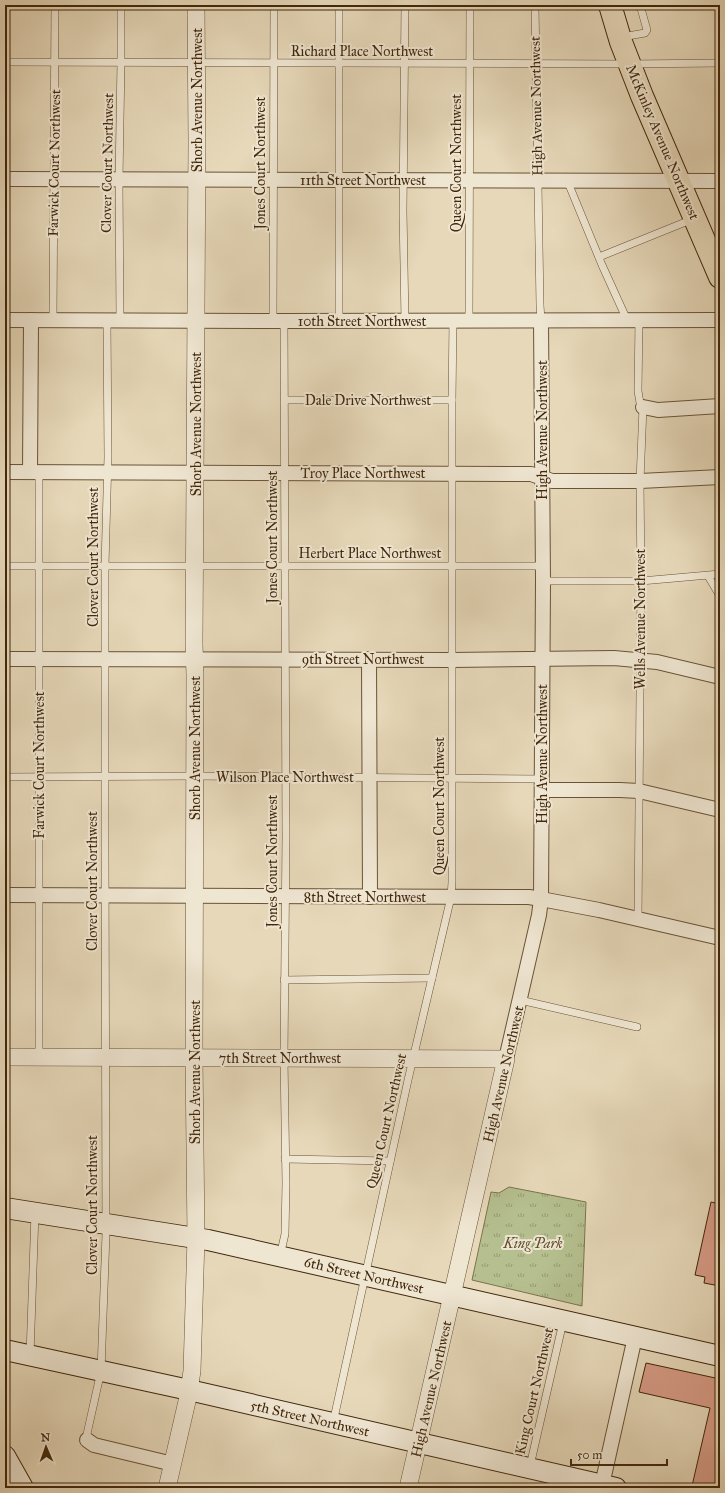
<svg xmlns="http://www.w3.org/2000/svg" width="725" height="1493" font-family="'IM FELL Great Primer',serif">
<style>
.grass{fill:url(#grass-tufts);stroke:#7b734d}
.building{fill:#d79c87;stroke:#41270b}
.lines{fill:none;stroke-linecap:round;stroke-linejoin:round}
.service-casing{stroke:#6a5336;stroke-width:8}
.minor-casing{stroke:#6a5336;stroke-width:16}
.tertiary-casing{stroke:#6a5336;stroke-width:18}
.secondary-casing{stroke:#41270b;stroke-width:22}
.primary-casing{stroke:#41270b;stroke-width:24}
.service{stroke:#efe6d2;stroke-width:7}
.minor{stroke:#efe6d2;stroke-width:14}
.tertiary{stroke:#efe6d2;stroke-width:17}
.secondary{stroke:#efe6d2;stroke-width:20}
.primary{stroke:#e6d8b9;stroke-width:22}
.labels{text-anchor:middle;stroke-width:4;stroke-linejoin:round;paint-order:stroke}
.street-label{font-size:14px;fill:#41270b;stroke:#efe6d2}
.park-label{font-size:14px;font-style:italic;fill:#5e4d2c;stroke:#efe6d2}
</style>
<defs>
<pattern id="grass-tufts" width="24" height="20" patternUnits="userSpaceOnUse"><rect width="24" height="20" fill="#b5bf8f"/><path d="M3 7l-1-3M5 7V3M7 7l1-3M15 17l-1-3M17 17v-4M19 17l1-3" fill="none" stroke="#959b73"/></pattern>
</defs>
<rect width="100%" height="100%" fill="#e6d8b9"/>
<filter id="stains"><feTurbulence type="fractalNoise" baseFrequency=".005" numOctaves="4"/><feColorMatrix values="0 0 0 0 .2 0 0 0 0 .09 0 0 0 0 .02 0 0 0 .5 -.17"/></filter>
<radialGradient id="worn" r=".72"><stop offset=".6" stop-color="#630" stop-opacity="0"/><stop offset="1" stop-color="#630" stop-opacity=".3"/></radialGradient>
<polygon class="grass" points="509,1187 586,1202 582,1306 472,1280 491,1192 499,1193"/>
<g class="building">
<polygon points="711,1202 720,1204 720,1286 704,1283 705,1277 695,1275"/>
<polygon points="646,1363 720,1379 720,1488 703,1488 692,1486 710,1408 639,1392"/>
</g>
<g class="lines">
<g class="service-casing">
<g id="service">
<polyline points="405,5 403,211 405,320"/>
<polyline points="535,5 540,305 541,320"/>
<polyline points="622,37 645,33 647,30 640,5"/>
<polyline points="5,62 630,64 720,63"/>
<polyline points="567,180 602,265 627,320"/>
<polyline points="599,257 693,219"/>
<polyline points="53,320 55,5"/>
<polyline points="469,320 470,5"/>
<polyline points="120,321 119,179 121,62 121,5"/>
<polyline points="273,321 274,5"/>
<polyline points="339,321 339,5"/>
<polyline points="285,400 452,400"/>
<polyline points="39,472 39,1057"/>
<polyline points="5,566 543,566"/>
<polyline points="708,576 720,596"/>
<polyline points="543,581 641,581 720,574"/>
<polyline points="5,777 195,776 542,779"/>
<polyline points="638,920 641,581 640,481 643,407 640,403 638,391 639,320"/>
<polyline points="284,980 432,978"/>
<polyline points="520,1000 637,1027"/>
<polyline points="285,1159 390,1161"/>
<polyline points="280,1256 285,1234 286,1183 284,1058 286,836 284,321"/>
<polyline points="30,1355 35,1213"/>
<polyline points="333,1423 408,1080 451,897 452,882 452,400 453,320"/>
<polyline points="87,1440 87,1434 101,1371 106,1234 105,850 105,566 108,457 107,321"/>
<polyline points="530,1466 563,1322"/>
</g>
</g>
<g class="minor-casing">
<g id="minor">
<polyline points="5,179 720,181"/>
<polyline points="5,320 284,321 720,320"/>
<polyline points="643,407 658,410 720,406"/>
<polyline points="5,472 531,474 552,481 640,481 720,477"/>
<polyline points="30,472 31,320"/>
<polyline points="5,659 452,660 614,658 657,662 720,677"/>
<polyline points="369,659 370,897"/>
<polyline points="542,790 620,790 639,791 720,810"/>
<polyline points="5,895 529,897 541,899 599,910 720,938"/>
<polyline points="506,1059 539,915 541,899 543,581 541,320"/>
<polyline points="87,1440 94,1445 173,1464"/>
<polyline points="602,1485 635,1337"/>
</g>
</g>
<g class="tertiary-casing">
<g id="tertiary">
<polyline points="5,1057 506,1059 408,1488"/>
<polyline points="167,1488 188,1397 192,1371 196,1238 194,1058 195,675 194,644 197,143 196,5"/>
</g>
</g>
<g class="secondary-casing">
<g id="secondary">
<polyline points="5,1208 208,1240 720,1356"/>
<polyline points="5,1350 189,1390 616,1488"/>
<polyline points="5,1456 23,1488"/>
</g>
</g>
<g class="primary-casing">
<polyline id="primary" points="610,5 621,42 642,96 720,277"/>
</g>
<use href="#service" class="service"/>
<use href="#minor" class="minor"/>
<use href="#tertiary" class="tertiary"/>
<use href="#secondary" class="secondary"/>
<use href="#primary" class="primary"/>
</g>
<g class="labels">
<g class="street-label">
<text x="362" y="56">Richard Place Northwest</text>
<text transform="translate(197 100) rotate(-90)" y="5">Shorb Avenue Northwest</text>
<text transform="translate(536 106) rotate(-91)" y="5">High Avenue Northwest</text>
<text transform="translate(663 142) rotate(67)" y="5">McKinley Avenue Northwest</text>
<text transform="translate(54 163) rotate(-89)" y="5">Farwick Court Northwest</text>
<text transform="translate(107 163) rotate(-89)" y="5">Clover Court Northwest</text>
<text transform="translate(260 163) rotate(-90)" y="5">Jones Court Northwest</text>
<text transform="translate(456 163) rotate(-90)" y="5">Queen Court Northwest</text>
<text x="363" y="185">11th Street Northwest</text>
<text x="362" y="326">10th Street Northwest</text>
<text x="368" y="405">Dale Drive Northwest</text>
<text transform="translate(196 424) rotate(-90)" y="5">Shorb Avenue Northwest</text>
<text transform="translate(542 430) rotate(-90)" y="5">High Avenue Northwest</text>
<text x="363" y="478">Troy Place Northwest</text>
<text transform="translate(272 537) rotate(-90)" y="5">Jones Court Northwest</text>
<text x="370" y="558">Herbert Place Northwest</text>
<text transform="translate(93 557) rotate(-90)" y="5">Clover Court Northwest</text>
<text transform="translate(640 619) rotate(-90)" y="5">Wells Avenue Northwest</text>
<text x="363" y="664">9th Street Northwest</text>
<text transform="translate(195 748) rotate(-90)" y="5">Shorb Avenue Northwest</text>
<text transform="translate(542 754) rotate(-90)" y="5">High Avenue Northwest</text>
<text transform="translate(39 765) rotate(-90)" y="5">Farwick Court Northwest</text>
<text x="285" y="782">Wilson Place Northwest</text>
<text transform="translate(439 806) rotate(-90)" y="5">Queen Court Northwest</text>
<text transform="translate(272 861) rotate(-90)" y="5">Jones Court Northwest</text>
<text transform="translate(92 881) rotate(-90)" y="5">Clover Court Northwest</text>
<text x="365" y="902">8th Street Northwest</text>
<text x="280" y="1063">7th Street Northwest</text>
<text transform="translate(195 1072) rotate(-90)" y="5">Shorb Avenue Northwest</text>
<text transform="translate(503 1074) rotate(-77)" y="5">High Avenue Northwest</text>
<text transform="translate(386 1121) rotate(-77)" y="5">Queen Court Northwest</text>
<text transform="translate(92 1205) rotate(-90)" y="5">Clover Court Northwest</text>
<text transform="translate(364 1275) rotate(13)" y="5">6th Street Northwest</text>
<text transform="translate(431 1389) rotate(-77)" y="5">High Avenue Northwest</text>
<text transform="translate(534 1391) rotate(-77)" y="5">King Court Northwest</text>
<text transform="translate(310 1418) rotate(13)" y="5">5th Street Northwest</text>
</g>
<g class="park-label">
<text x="533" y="1248">King Park</text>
</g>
</g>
<rect width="725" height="1493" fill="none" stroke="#e6d8b9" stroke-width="20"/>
<rect x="6" y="6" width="713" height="1481" fill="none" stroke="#41270b" stroke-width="2"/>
<rect x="10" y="10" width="705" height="1473" fill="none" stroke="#41270b"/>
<g transform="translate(46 1447) rotate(358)" stroke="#efe6d2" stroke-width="3" paint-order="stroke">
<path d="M0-3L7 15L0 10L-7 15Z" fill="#41270b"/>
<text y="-6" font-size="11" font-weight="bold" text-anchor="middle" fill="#41270b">N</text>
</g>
<path d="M571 1459v6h96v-6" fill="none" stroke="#41270b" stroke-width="2"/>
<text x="577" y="1459" font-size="12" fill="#41270b" stroke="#efe6d2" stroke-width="3" paint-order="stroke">50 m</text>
<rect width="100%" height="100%" filter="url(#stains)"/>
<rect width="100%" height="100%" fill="url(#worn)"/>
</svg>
